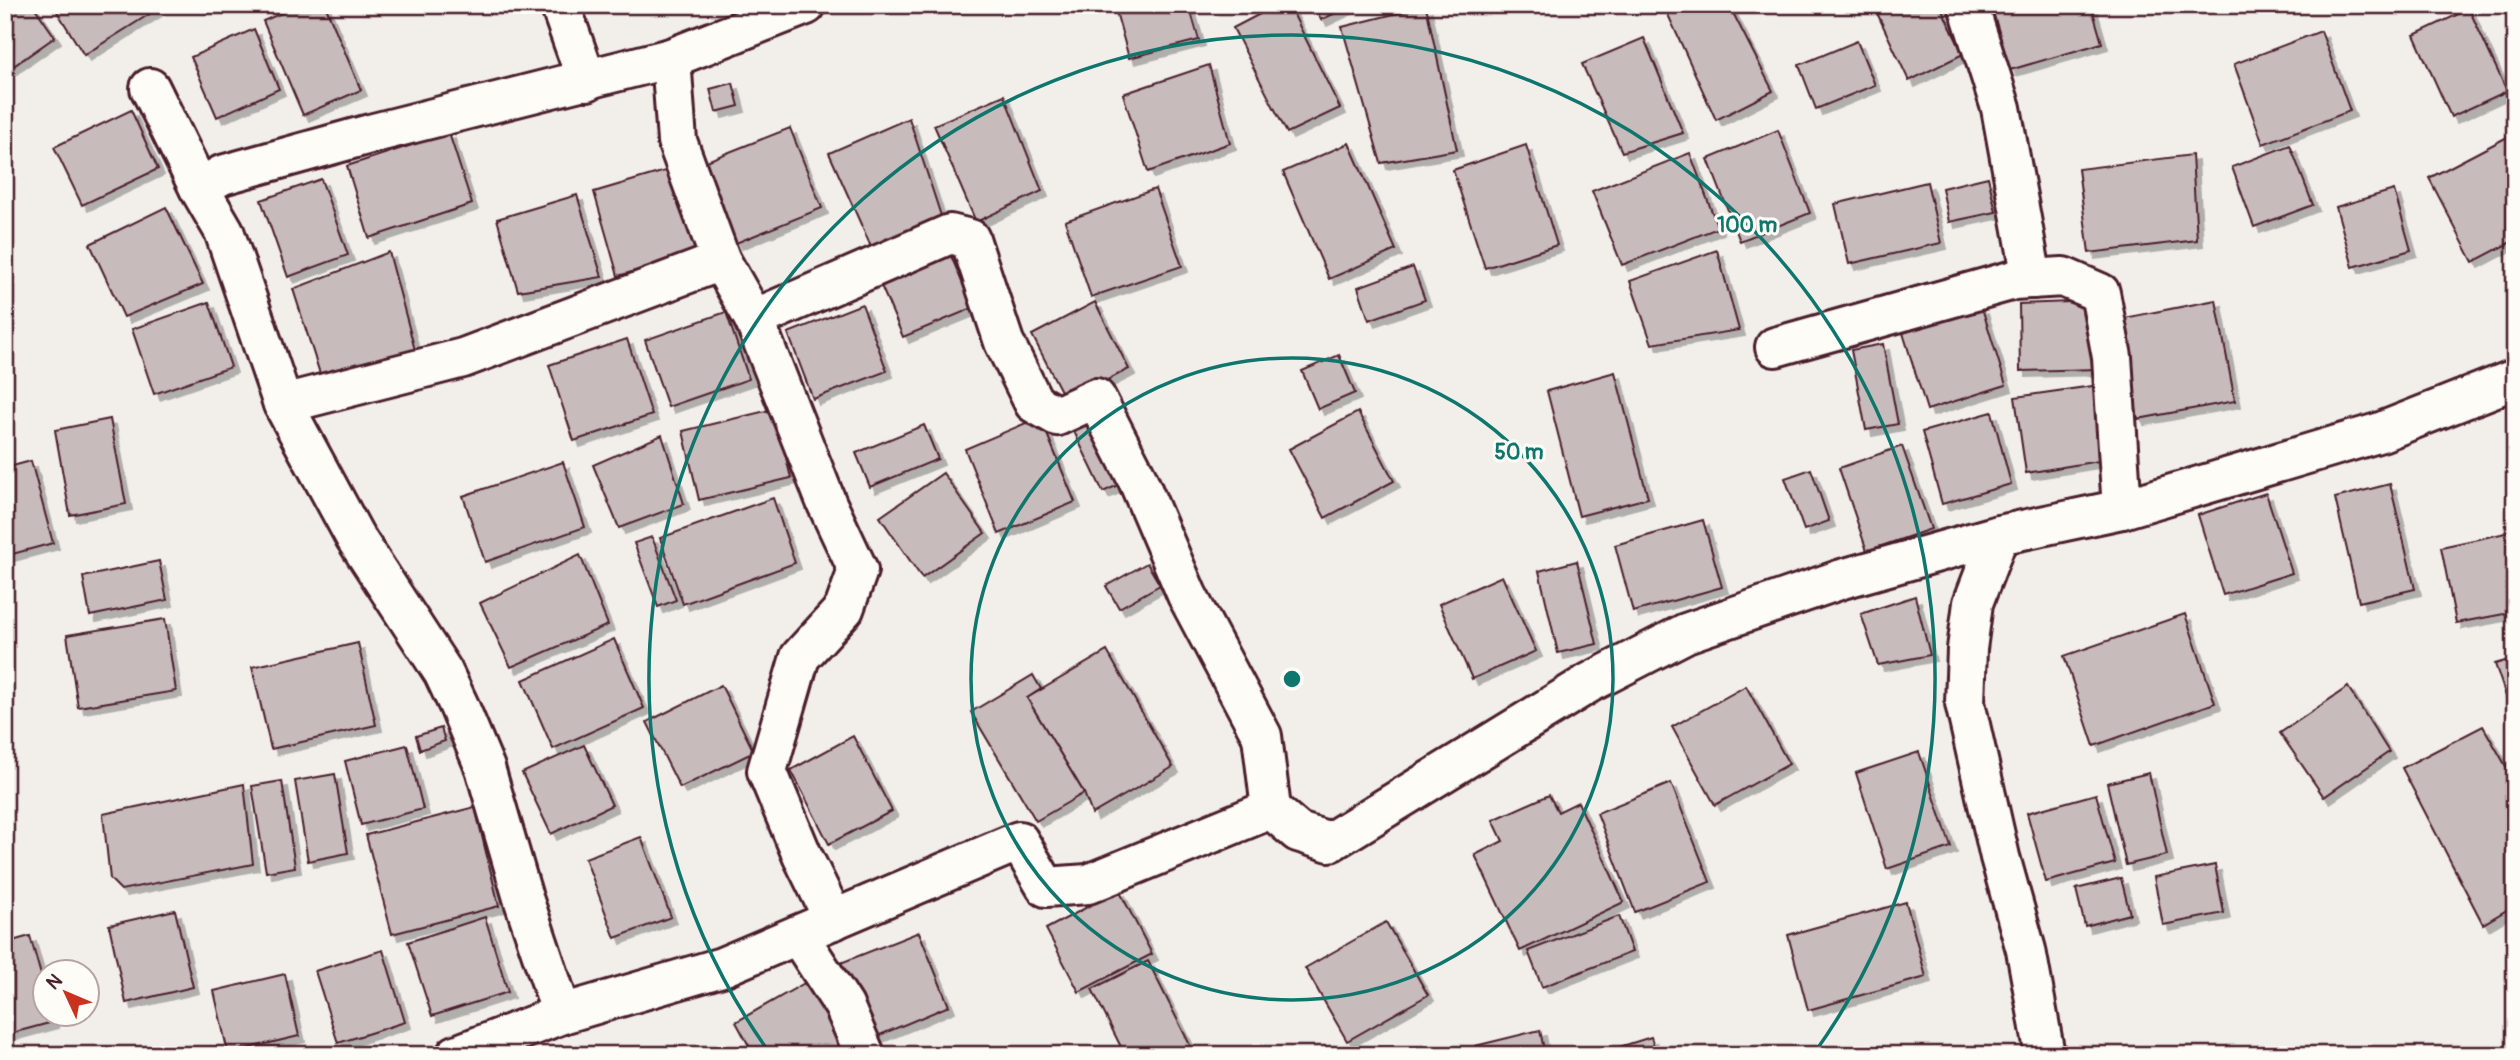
<svg xmlns="http://www.w3.org/2000/svg" width="2520" height="1060" font-family="Pangolin,sans-serif">
<style>
.building{fill:#c8bbbb;stroke:#4a1f2b;stroke-width:2;filter:url(#shadow)}
.lines{fill:none;stroke-linecap:round;stroke-linejoin:round}
.street-casing{stroke:#4a1f2b;stroke-width:44}
.street{stroke:#fdfcf7;stroke-width:38}
.ring{fill:none;stroke:#0f766e;stroke-width:3.5}
.centre{fill:#0f766e;stroke:#fdfcf7;stroke-width:3.5}
.ring-label{font-size:21px;text-anchor:middle;font-weight:bold;fill:#0f766e;stroke:#fdfcf7;stroke-width:6;stroke-linejoin:round;paint-order:stroke}
</style>
<defs>
<filter id="shadow"><feDropShadow dx="6" dy="6" stdDeviation="0" flood-color="#0004"/></filter>
</defs>
<rect width="100%" height="100%" fill="#f2efeb"/>
<filter id="ink" filterUnits="userSpaceOnUse"><feTurbulence type="fractalNoise" baseFrequency=".0143" numOctaves="2"/><feDisplacementMap in="SourceGraphic" scale="14" xChannelSelector="R" yChannelSelector="G"/><feConvolveMatrix kernelMatrix="1 2 1 2 8 2 1 2 1" color-interpolation-filters="sRGB"/></filter>
<g filter="url(#ink)">
<g class="building">
<polygon points="5,5 33,5 55,37 5,72"/>
<polygon points="53,5 153,5 156,10 84,55"/>
<polygon points="300,5 325,5 361,90 303,115 263,21"/>
<polygon points="1124,5 1189,5 1199,40 1129,58 1115,8"/>
<polygon points="1277,5 1289,5 1340,108 1287,133 1233,28"/>
<polygon points="1314,5 1345,5 1346,8 1321,20"/>
<polygon points="1729,5 1773,91 1716,120 1664,6"/>
<polygon points="1893,5 1940,5 1963,54 1909,81 1877,13"/>
<polygon points="1991,5 2091,5 2102,43 2010,70"/>
<polygon points="1426,6 1457,150 1381,163 1342,27"/>
<polygon points="2469,9 2507,91 2451,117 2414,35"/>
<polygon points="254,29 279,89 217,117 191,57"/>
<polygon points="2321,31 2350,111 2263,144 2234,64"/>
<polygon points="1644,38 1683,133 1622,152 1582,64"/>
<polygon points="1857,41 1875,85 1816,109 1799,65"/>
<polygon points="1209,65 1230,143 1148,172 1123,94"/>
<polygon points="733,83 739,106 716,112 710,89"/>
<polygon points="1004,95 1042,191 976,222 934,125"/>
<polygon points="131,110 158,169 82,205 54,147"/>
<polygon points="909,118 944,225 872,249 829,153"/>
<polygon points="790,128 822,208 736,243 704,162"/>
<polygon points="1778,130 1810,213 1740,241 1708,159"/>
<polygon points="449,133 472,204 369,238 347,166"/>
<polygon points="2515,133 2515,240 2473,262 2429,178"/>
<polygon points="1349,143 1396,250 1329,279 1283,172"/>
<polygon points="1526,145 1557,245 1485,268 1453,170"/>
<polygon points="2290,145 2313,205 2254,227 2232,167"/>
<polygon points="1690,153 1718,228 1622,265 1592,191"/>
<polygon points="2192,155 2197,240 2089,253 2078,169"/>
<polygon points="682,166 706,251 618,276 594,192"/>
<polygon points="1988,177 1996,212 1949,222 1942,188"/>
<polygon points="321,179 348,255 288,277 261,200"/>
<polygon points="1927,182 1941,243 1849,264 1835,204"/>
<polygon points="1155,189 1182,266 1091,297 1065,221"/>
<polygon points="2394,190 2411,250 2353,267 2336,207"/>
<polygon points="577,195 602,277 518,291 497,219"/>
<polygon points="166,207 203,284 124,317 90,244"/>
<polygon points="1717,250 1739,330 1652,344 1630,281"/>
<polygon points="949,251 973,308 903,337 879,281"/>
<polygon points="389,252 416,354 322,380 293,289"/>
<polygon points="1413,267 1425,300 1369,320 1358,287"/>
<polygon points="2216,300 2235,401 2138,419 2119,319"/>
<polygon points="2096,301 2099,369 2020,371 2019,304"/>
<polygon points="209,302 231,367 154,394 132,329"/>
<polygon points="1095,302 1129,369 1066,401 1032,335"/>
<polygon points="862,304 887,371 813,399 788,333"/>
<polygon points="1982,308 2006,385 1927,410 1903,333"/>
<polygon points="726,312 749,379 668,407 645,340"/>
<polygon points="627,339 652,415 574,441 549,365"/>
<polygon points="1883,344 1898,424 1866,430 1851,350"/>
<polygon points="1339,355 1355,393 1318,409 1302,371"/>
<polygon points="1615,372 1648,498 1579,516 1547,391"/>
<polygon points="2100,385 2111,459 2026,473 2015,397"/>
<polygon points="774,409 791,478 699,500 683,431"/>
<polygon points="1090,409 1125,482 1103,492 1068,419"/>
<polygon points="1358,412 1394,481 1325,518 1289,449"/>
<polygon points="1992,412 2011,484 1942,504 1922,432"/>
<polygon points="1040,417 1075,502 999,534 965,449"/>
<polygon points="110,419 126,504 70,515 55,430"/>
<polygon points="924,425 938,459 870,487 856,453"/>
<polygon points="662,435 684,504 619,528 593,465"/>
<polygon points="1902,446 1931,529 1867,551 1839,468"/>
<polygon points="31,461 53,543 5,556 5,468"/>
<polygon points="563,462 585,527 485,562 463,496"/>
<polygon points="1811,469 1829,521 1804,530 1785,478"/>
<polygon points="943,473 985,533 922,578 880,517"/>
<polygon points="2390,484 2415,589 2359,602 2335,498"/>
<polygon points="2266,493 2292,573 2223,595 2198,515"/>
<polygon points="773,498 795,563 683,604 660,538"/>
<polygon points="1703,520 1722,587 1633,612 1615,545"/>
<polygon points="2515,531 2515,612 2456,623 2441,547"/>
<polygon points="652,537 676,600 658,607 634,543"/>
<polygon points="580,555 608,625 511,667 480,603"/>
<polygon points="159,561 167,600 90,616 83,577"/>
<polygon points="1577,561 1597,644 1558,653 1539,571"/>
<polygon points="1147,563 1160,585 1119,608 1106,586"/>
<polygon points="1502,576 1536,651 1472,679 1439,604"/>
<polygon points="1915,596 1930,655 1878,665 1861,614"/>
<polygon points="2185,614 2215,703 2094,746 2064,656"/>
<polygon points="165,619 176,691 78,707 67,635"/>
<polygon points="614,639 644,708 553,749 523,680"/>
<polygon points="358,643 376,725 271,749 252,667"/>
<polygon points="1107,651 1173,767 1092,814 1084,793 1027,698"/>
<polygon points="2515,658 2515,723 2495,664"/>
<polygon points="1033,675 1041,689 1027,698 1084,793 1036,821 971,712"/>
<polygon points="721,685 754,752 680,788 647,722"/>
<polygon points="1746,686 1789,764 1715,805 1672,727"/>
<polygon points="2348,687 2389,752 2324,797 2280,733"/>
<polygon points="2483,726 2515,782 2515,905 2483,924 2402,768"/>
<polygon points="441,728 445,741 420,750 416,736"/>
<polygon points="853,736 892,811 829,844 791,770"/>
<polygon points="407,745 423,809 361,825 345,761"/>
<polygon points="584,745 612,805 551,834 522,773"/>
<polygon points="1919,752 1951,847 1887,869 1856,773"/>
<polygon points="2149,773 2167,855 2126,865 2107,783"/>
<polygon points="335,774 348,853 308,861 295,781"/>
<polygon points="282,781 295,867 266,872 252,786"/>
<polygon points="1671,783 1710,882 1635,912 1597,813"/>
<polygon points="244,784 253,864 121,890 110,879 103,814"/>
<polygon points="2096,794 2115,863 2046,882 2027,813"/>
<polygon points="1549,795 1558,812 1578,802 1624,902 1520,951 1475,855 1503,841 1493,820"/>
<polygon points="475,807 499,906 392,934 366,835"/>
<polygon points="641,837 671,917 615,938 585,858"/>
<polygon points="2215,865 2224,913 2163,925 2154,877"/>
<polygon points="2121,878 2130,914 2085,926 2076,889"/>
<polygon points="1119,890 1152,954 1079,992 1046,929"/>
<polygon points="1906,902 1926,977 1808,1010 1788,935"/>
<polygon points="175,910 193,987 126,1003 109,925"/>
<polygon points="1619,916 1632,952 1542,987 1528,951"/>
<polygon points="485,917 508,992 432,1016 408,942"/>
<polygon points="1386,922 1428,995 1347,1041 1305,968"/>
<polygon points="919,932 949,1006 868,1040 838,964"/>
<polygon points="30,936 46,993 46,1014 51,1014 53,1022 5,1035 5,943"/>
<polygon points="383,950 405,1022 338,1043 315,971"/>
<polygon points="1148,961 1195,1055 1125,1055 1092,989"/>
<polygon points="285,974 299,1036 228,1053 214,991"/>
<polygon points="808,981 849,1055 754,1055 736,1022"/>
<polygon points="1540,1030 1545,1055 1477,1055 1475,1046"/>
<polygon points="1651,1037 1657,1055 1594,1055"/>
</g>
<g class="lines">
<g class="street-casing">
<g id="street">
<polyline points="560,5 587,81"/>
<polyline points="1968,5 2001,108 2032,279"/>
<polyline points="150,88 199,188"/>
<polyline points="721,261 754,319 827,504 858,570 844,609 800,657 767,771 802,855 834,920"/>
<polyline points="754,319 950,234 970,239 1004,342 1034,403 1057,416 1096,398 1137,478 1187,595 1262,736 1271,809"/>
<polyline points="1775,347 2014,280 2063,277 2100,293 2112,357 2122,509"/>
<polyline points="283,404 224,231 199,188 222,175 370,134 671,58 806,5"/>
<polyline points="1999,535 1973,603 1967,649 1965,703 2000,857 2026,950 2045,1055"/>
<polyline points="798,935 844,1006 865,1055"/>
<polyline points="562,1014 523,898 485,768 459,706 443,672 355,537 283,404 463,358 721,261 677,141 671,58"/>
<polyline points="456,1055 562,1014 722,967 1019,841 1046,887 1088,884 1271,809 1298,832 1330,842 1589,683 1686,633 1842,579 1999,535 2122,509 2381,432 2515,379"/>
</g>
</g>
<use href="#street" class="street"/>
</g>
</g>
<g class="ring">
<circle cx="1292" cy="679" r="321"/>
<path d="M769 1052A643 643 0 1 1 1815 1052"/>
</g>
<circle cx="1292" cy="679" r="10" class="centre"/>
<g class="ring-label">
<text x="1747" y="232">100 m</text>
<text x="1519" y="459">50 m</text>
</g>
<rect width="2520" height="1060" fill="none" stroke="#fdfcf7" stroke-width="28"/>
<rect x="14" y="14" width="2492" height="1032" fill="none" stroke="#4a1f2b" stroke-width="2.5" filter="url(#ink)"/>
<g transform="translate(66 993) rotate(314)"><circle r="33" fill="#fdfcf7" stroke="#b5a4a5" stroke-width="2"/>
<path d="M0-5L12 26L0 18L-12 26Z" fill="#c8321e"/>
<text y="-10" font-size="19" font-weight="bold" text-anchor="middle" fill="#4a1f2b">N</text>
</g>
</svg>
